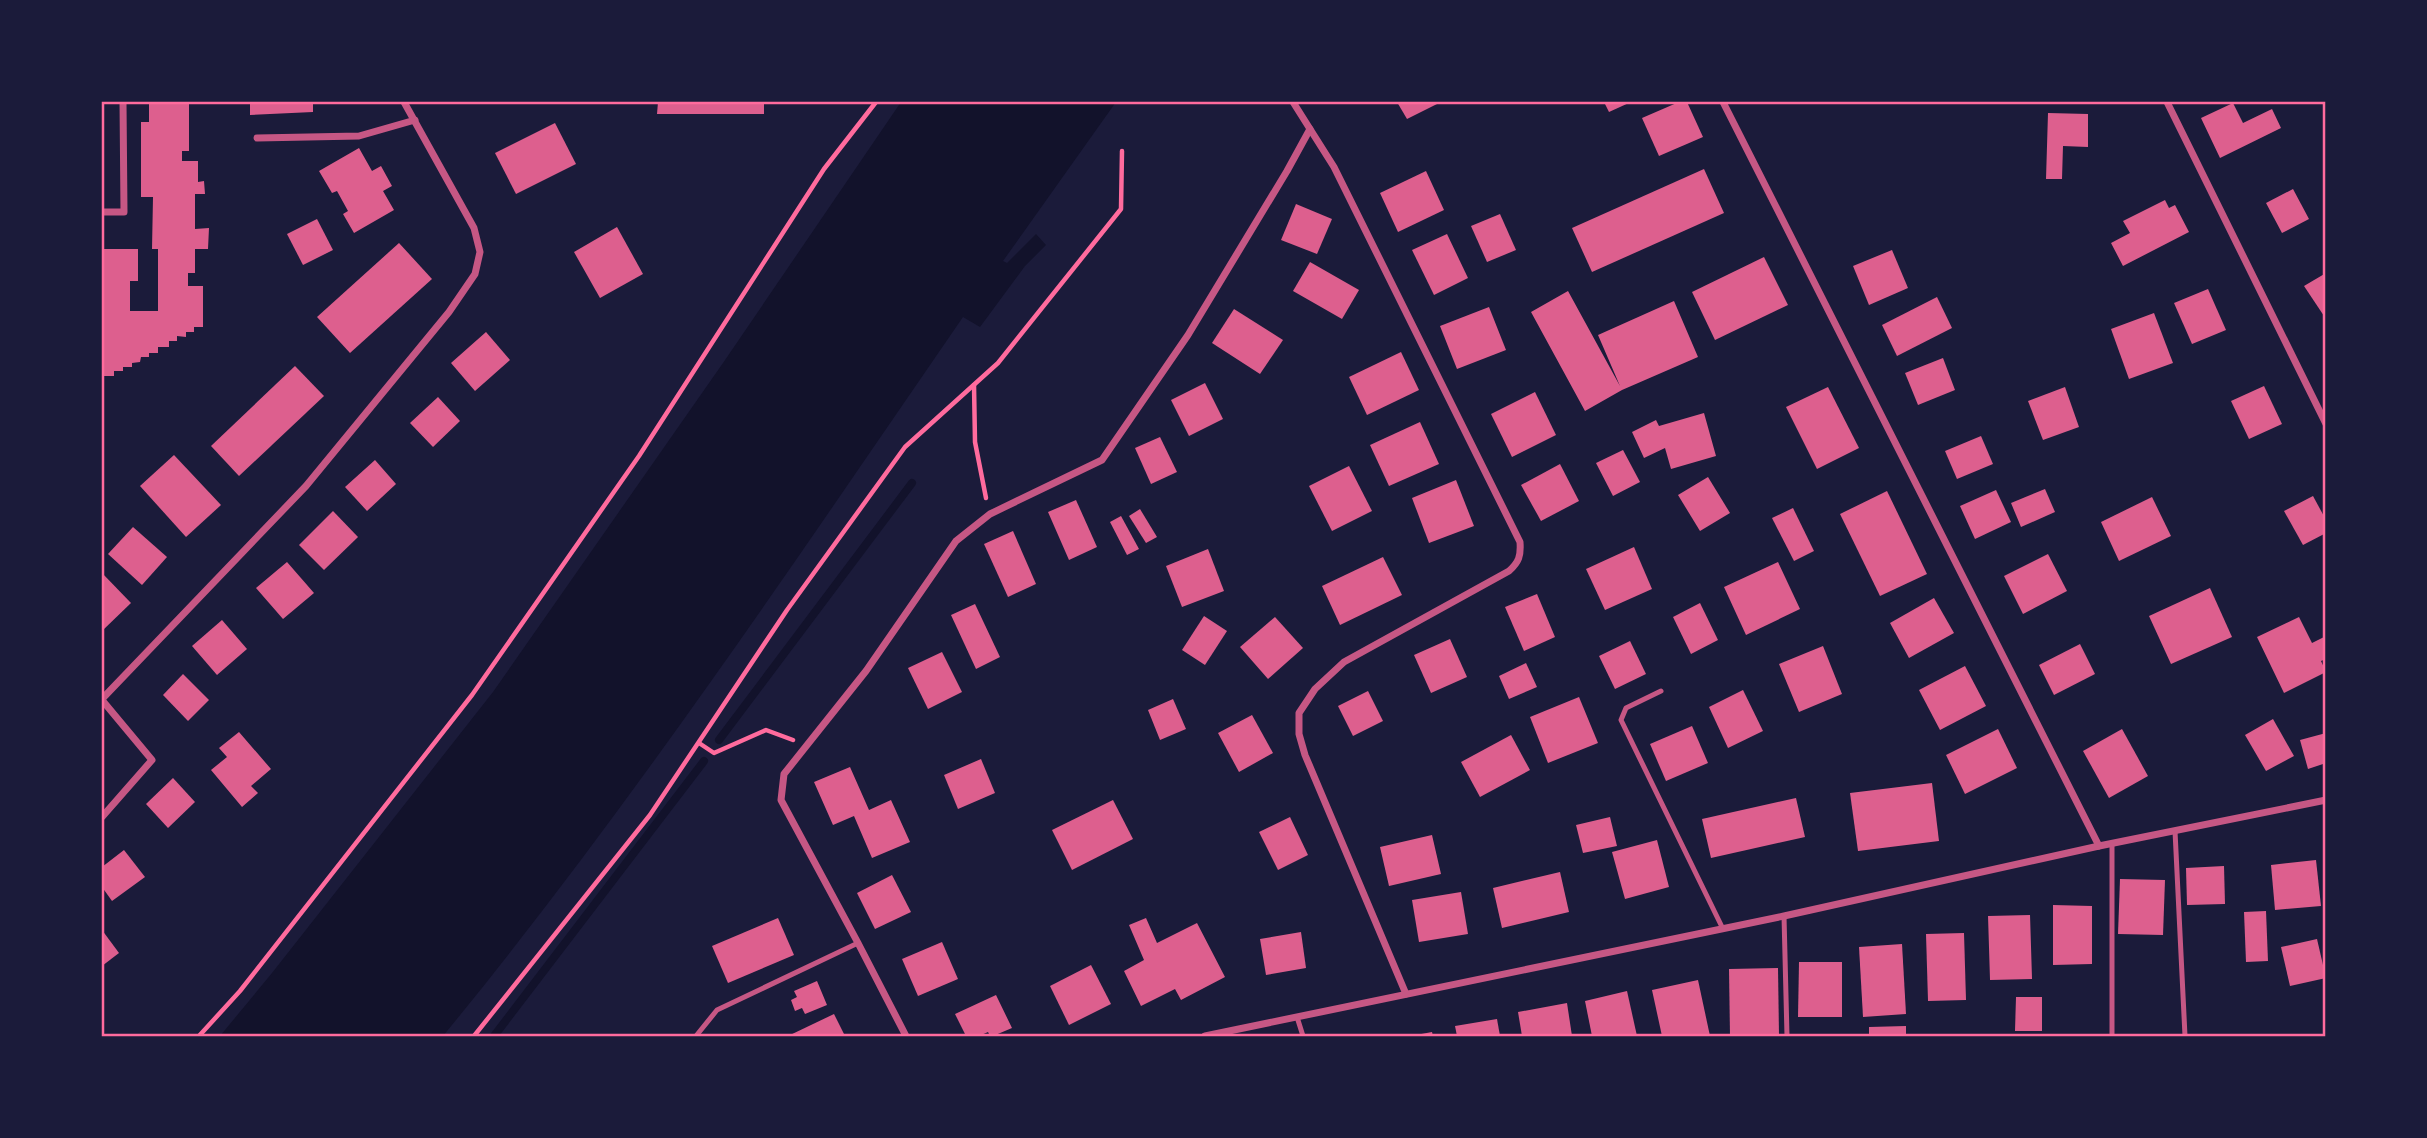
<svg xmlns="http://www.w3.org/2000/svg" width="2427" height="1138" font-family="Quicksand,sans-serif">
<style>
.water{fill:#12122b}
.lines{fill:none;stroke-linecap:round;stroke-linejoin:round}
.stream{stroke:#12122b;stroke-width:8}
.building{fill:#dd5f8e}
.path{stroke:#ff6b9d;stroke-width:4.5}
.service{stroke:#c65784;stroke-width:5}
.minor{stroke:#c65784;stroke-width:7}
.neatline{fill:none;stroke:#ff6b9d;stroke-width:2.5}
</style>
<rect width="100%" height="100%" fill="#1b1b3a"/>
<path class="water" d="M901,102h215l-113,159 4,2 29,-29 10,11 -21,21 -45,61 -17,-10c-168,244 -333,491 -520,719h-223l52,-63 221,-281 230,-329z"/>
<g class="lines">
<g class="stream">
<polyline points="719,740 912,483"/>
<polyline points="494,1036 704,761"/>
</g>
</g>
<g class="building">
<polygon points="149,102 189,102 189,151 182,151 182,161 198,161 198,182 204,181 205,194 195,194 195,229 209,228 208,249 195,249 195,273 188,273 188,286 203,286 203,327 194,327 194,332 186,332 186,337 177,336 177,341 169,341 169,347 158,347 158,353 149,353 149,357 141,357 140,362 132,363 132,367 123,367 123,371 114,371 114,376 102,376 104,306 102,306 102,281 104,281 104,249 138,249 138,281 130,281 130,311 158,311 158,249 152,249 153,197 141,197 141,122 149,122"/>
<polygon points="250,102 313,102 313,112 250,115"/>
<polygon points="658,102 764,102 764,114 657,114"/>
<polygon points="1397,102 1441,102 1407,119"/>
<polygon points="1604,102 1631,102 1609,112"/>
<polygon points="1679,102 1687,102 1703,137 1659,156 1642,118"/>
<polygon points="2233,103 2243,123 2272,109 2281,128 2220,158 2201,118"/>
<polygon points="2048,113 2088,114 2088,147 2063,146 2062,179 2046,179"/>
<polygon points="555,123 576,164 516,194 495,153"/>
<polygon points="359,148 372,171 381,166 392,186 383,191 394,210 354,233 343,214 348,211 337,191 332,193 319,171"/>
<polygon points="1704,169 1724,213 1592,272 1572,228"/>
<polygon points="1426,171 1444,210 1398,232 1380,193"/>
<polygon points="2293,189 2309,219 2282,233 2266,203"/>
<polygon points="2165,200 2169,208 2175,205 2189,232 2123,266 2111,243 2130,233 2123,221"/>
<polygon points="1296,204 1332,219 1317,254 1281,240"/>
<polygon points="1500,214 1516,250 1487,262 1471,226"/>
<polygon points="317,219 333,250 303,265 287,234"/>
<polygon points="617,227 643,274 600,298 574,252"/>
<polygon points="1447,234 1468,278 1434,295 1412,250"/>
<polygon points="399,243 432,279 350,353 317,317"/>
<polygon points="1892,250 1908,288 1869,305 1853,266"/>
<polygon points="1764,257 1788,305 1715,340 1692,292"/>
<polygon points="1310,262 1359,290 1342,319 1293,291"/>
<polygon points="2326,273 2326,319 2304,286"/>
<polygon points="2208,289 2226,330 2192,344 2174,303"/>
<polygon points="1568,291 1620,386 1598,335 1674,301 1698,357 1622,390 1585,411 1531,312"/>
<polygon points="1937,297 1952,328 1897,356 1882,325"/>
<polygon points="1489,307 1506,350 1457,369 1440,326"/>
<polygon points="1234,309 1283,340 1260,374 1212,343"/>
<polygon points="2154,313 2173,363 2129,379 2111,329"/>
<polygon points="486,332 510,360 475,391 451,363"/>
<polygon points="1401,352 1419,390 1367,415 1349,377"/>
<polygon points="1943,358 1955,390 1918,405 1905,373"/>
<polygon points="295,366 324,396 239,476 211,446"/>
<polygon points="1205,383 1223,419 1189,436 1171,400"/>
<polygon points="2264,386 2282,424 2249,439 2231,401"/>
<polygon points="1828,387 1859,448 1817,469 1786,407"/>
<polygon points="2065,387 2079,427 2043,440 2028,401"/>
<polygon points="1535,392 1556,435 1512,457 1491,414"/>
<polygon points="438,397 460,421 433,447 410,423"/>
<polygon points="1704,413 1716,456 1671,469 1665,448 1644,458 1632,432 1656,420 1659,426"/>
<polygon points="1420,422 1439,464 1389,486 1370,445"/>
<polygon points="1981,436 1993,464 1957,479 1945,451"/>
<polygon points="1160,437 1177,472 1151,484 1135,448"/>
<polygon points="1623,450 1640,482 1613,496 1596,463"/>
<polygon points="174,455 221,505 186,537 140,486"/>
<polygon points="375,460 396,484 367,511 345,487"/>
<polygon points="1560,464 1579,501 1541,521 1521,485"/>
<polygon points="1349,466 1372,511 1332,531 1309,486"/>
<polygon points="1708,477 1730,513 1700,531 1678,495"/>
<polygon points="1456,480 1474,526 1429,543 1412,498"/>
<polygon points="2045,489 2055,512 2021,527 2011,503"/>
<polygon points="1996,490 2011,522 1975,539 1960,506"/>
<polygon points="1887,491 1927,574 1880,596 1840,514"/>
<polygon points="2313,496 2326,520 2326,533 2303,545 2284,511"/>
<polygon points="2152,497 2171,536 2119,561 2101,522"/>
<polygon points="1076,500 1097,547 1069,560 1048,512"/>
<polygon points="1793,508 1814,551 1794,561 1772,518"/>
<polygon points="1140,509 1157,537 1146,543 1129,516"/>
<polygon points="333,511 358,537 324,570 299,545"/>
<polygon points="1121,516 1139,549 1127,555 1110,522"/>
<polygon points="133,527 167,557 142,585 108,554"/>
<polygon points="1013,531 1036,584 1008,597 984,544"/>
<polygon points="1634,547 1652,589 1605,610 1586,569"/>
<polygon points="1208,549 1224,591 1182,607 1166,566"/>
<polygon points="2048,554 2067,591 2023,614 2004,576"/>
<polygon points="1383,557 1402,595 1340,625 1322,586"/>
<polygon points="287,562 314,593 283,619 256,588"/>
<polygon points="1778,562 1800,609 1746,635 1724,587"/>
<polygon points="102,573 131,603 102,631"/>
<polygon points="2210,588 2232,637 2171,664 2149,616"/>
<polygon points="1537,594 1555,637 1524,651 1505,607"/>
<polygon points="1934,598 1954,633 1909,658 1890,623"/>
<polygon points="1700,603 1718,640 1691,654 1673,617"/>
<polygon points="975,604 1000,657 976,669 951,615"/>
<polygon points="1204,616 1227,631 1205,665 1182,650"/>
<polygon points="1275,617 1303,648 1268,679 1240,647"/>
<polygon points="2299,617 2312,643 2326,636 2326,659 2321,661 2326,672 2284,693 2257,637"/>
<polygon points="222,620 247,649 217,675 192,646"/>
<polygon points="1450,639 1467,677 1431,693 1414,655"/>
<polygon points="1630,641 1646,674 1615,689 1599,656"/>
<polygon points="2080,644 2095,674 2054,695 2039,665"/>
<polygon points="1823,646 1842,694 1799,712 1779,664"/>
<polygon points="942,652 962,692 928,709 908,668"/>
<polygon points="1526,663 1537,687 1509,699 1499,676"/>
<polygon points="1965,666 1986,706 1940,730 1919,690"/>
<polygon points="183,674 209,700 188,721 163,695"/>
<polygon points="1743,690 1763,731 1728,748 1709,707"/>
<polygon points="1368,691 1383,721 1353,736 1338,706"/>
<polygon points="1579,697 1598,743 1548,763 1530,717"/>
<polygon points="1173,699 1186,729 1160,740 1148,710"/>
<polygon points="1252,715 1273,753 1239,772 1218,733"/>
<polygon points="2273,719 2294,756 2266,771 2245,735"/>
<polygon points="1692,726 1708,763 1666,781 1650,744"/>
<polygon points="1998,729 2017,768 1965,794 1946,755"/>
<polygon points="2122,729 2148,776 2109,798 2083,751"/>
<polygon points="239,732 271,769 251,786 258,793 242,807 211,770 227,757 219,748"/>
<polygon points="2326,733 2326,763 2308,769 2300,740"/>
<polygon points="1511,735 1530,770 1480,797 1461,762"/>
<polygon points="981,759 995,793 958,809 944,775"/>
<polygon points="850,767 869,810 891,800 910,842 872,858 854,816 833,825 814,782"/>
<polygon points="173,778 195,802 168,828 146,804"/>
<polygon points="1932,783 1939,841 1858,851 1850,793"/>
<polygon points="1796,798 1805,837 1711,858 1702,819"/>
<polygon points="1113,800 1133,839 1072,870 1052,830"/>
<polygon points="1290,817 1308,855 1278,870 1259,832"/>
<polygon points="1610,817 1617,846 1583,853 1576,825"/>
<polygon points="1432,835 1441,874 1389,886 1380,847"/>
<polygon points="1657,840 1669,887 1625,899 1612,852"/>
<polygon points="124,850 145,877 112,901 102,887 102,867"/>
<polygon points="2316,860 2321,906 2275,910 2271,865"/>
<polygon points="2224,866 2225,904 2187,905 2186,868"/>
<polygon points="1560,872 1569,912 1502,928 1493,888"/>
<polygon points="892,875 911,912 875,929 857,893"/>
<polygon points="2120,879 2165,880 2163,935 2118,934"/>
<polygon points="1461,892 1468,934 1419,942 1412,900"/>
<polygon points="2053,905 2092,906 2092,964 2053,965"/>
<polygon points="2266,911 2268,961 2246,962 2244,912"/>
<polygon points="2030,915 2032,979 1990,980 1988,916"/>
<polygon points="778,918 794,955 728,983 712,946"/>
<polygon points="1146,918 1157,943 1197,923 1225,977 1181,1000 1175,989 1141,1006 1124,971 1144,960 1129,925"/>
<polygon points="102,930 119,953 102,966"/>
<polygon points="1301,932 1306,968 1266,975 1260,939"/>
<polygon points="1964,933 1966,1000 1928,1001 1926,934"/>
<polygon points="2317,939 2326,978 2290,986 2281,947"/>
<polygon points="942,942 958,979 918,996 902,959"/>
<polygon points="1902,944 1906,1014 1863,1017 1859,947"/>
<polygon points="1799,962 1842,962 1842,1017 1798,1017"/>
<polygon points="1091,965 1111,1004 1069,1025 1050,986"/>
<polygon points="1778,968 1779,1036 1730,1036 1729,969"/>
<polygon points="1698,980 1710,1036 1662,1036 1652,990"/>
<polygon points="817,981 827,1005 805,1014 802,1008 795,1011 791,1000 797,997 794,991"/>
<polygon points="1627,991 1637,1036 1592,1036 1585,1001"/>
<polygon points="996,995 1012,1028 993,1036 990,1036 988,1032 979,1036 966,1036 955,1014"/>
<polygon points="2016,997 2042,997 2042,1031 2015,1031"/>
<polygon points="1567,1003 1572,1036 1522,1036 1518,1012"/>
<polygon points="834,1014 845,1036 788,1036"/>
<polygon points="1497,1019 1500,1036 1457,1036 1455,1026"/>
<polygon points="1906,1026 1906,1036 1869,1036 1869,1027"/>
<polygon points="1432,1032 1433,1036 1416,1036 1416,1035"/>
</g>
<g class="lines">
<g class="path">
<polyline points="974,385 975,442 986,498"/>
<polyline points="699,743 714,753 766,730 793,740"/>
<polyline points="199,1036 240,991 472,695 639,456 824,169 876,102"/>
<polyline points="474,1036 650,815 787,610 905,447 998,363 1121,209 1122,151"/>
</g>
<g class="service">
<polyline points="1661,691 1626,708 1621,720 1723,929"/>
<polyline points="2175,831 2185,1036"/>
<polyline points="2112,844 2112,1036"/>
<polyline points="1784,916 1787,1036"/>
<polyline points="1297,1017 1303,1036"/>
<polyline points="696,1036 717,1010 858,943"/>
</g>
<g class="minor">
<polyline points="1723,102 2099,846"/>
<polyline points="2167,102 2326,424"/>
<path d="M1310,129l24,38 186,375c1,14 -1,20 -11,29l-165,91 -29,27 -16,24v21l6,21 101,239"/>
<polyline points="257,138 359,136 415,120"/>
<polyline points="102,212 124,212 123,102"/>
<polyline points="102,699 306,486 449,312 475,274 480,252 474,228 404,102"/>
<polyline points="102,700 152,760 102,817"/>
<polyline points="906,1036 858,943 781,800 784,774 866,671 956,541 990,514 1102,460 1188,335 1287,171 1310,129 1293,102"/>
<polyline points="1205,1036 1784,916 2099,846 2326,800"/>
</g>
</g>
<rect width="2427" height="1138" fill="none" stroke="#1b1b3a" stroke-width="206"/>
<rect x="103" y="103" width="2221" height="932" class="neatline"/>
</svg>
